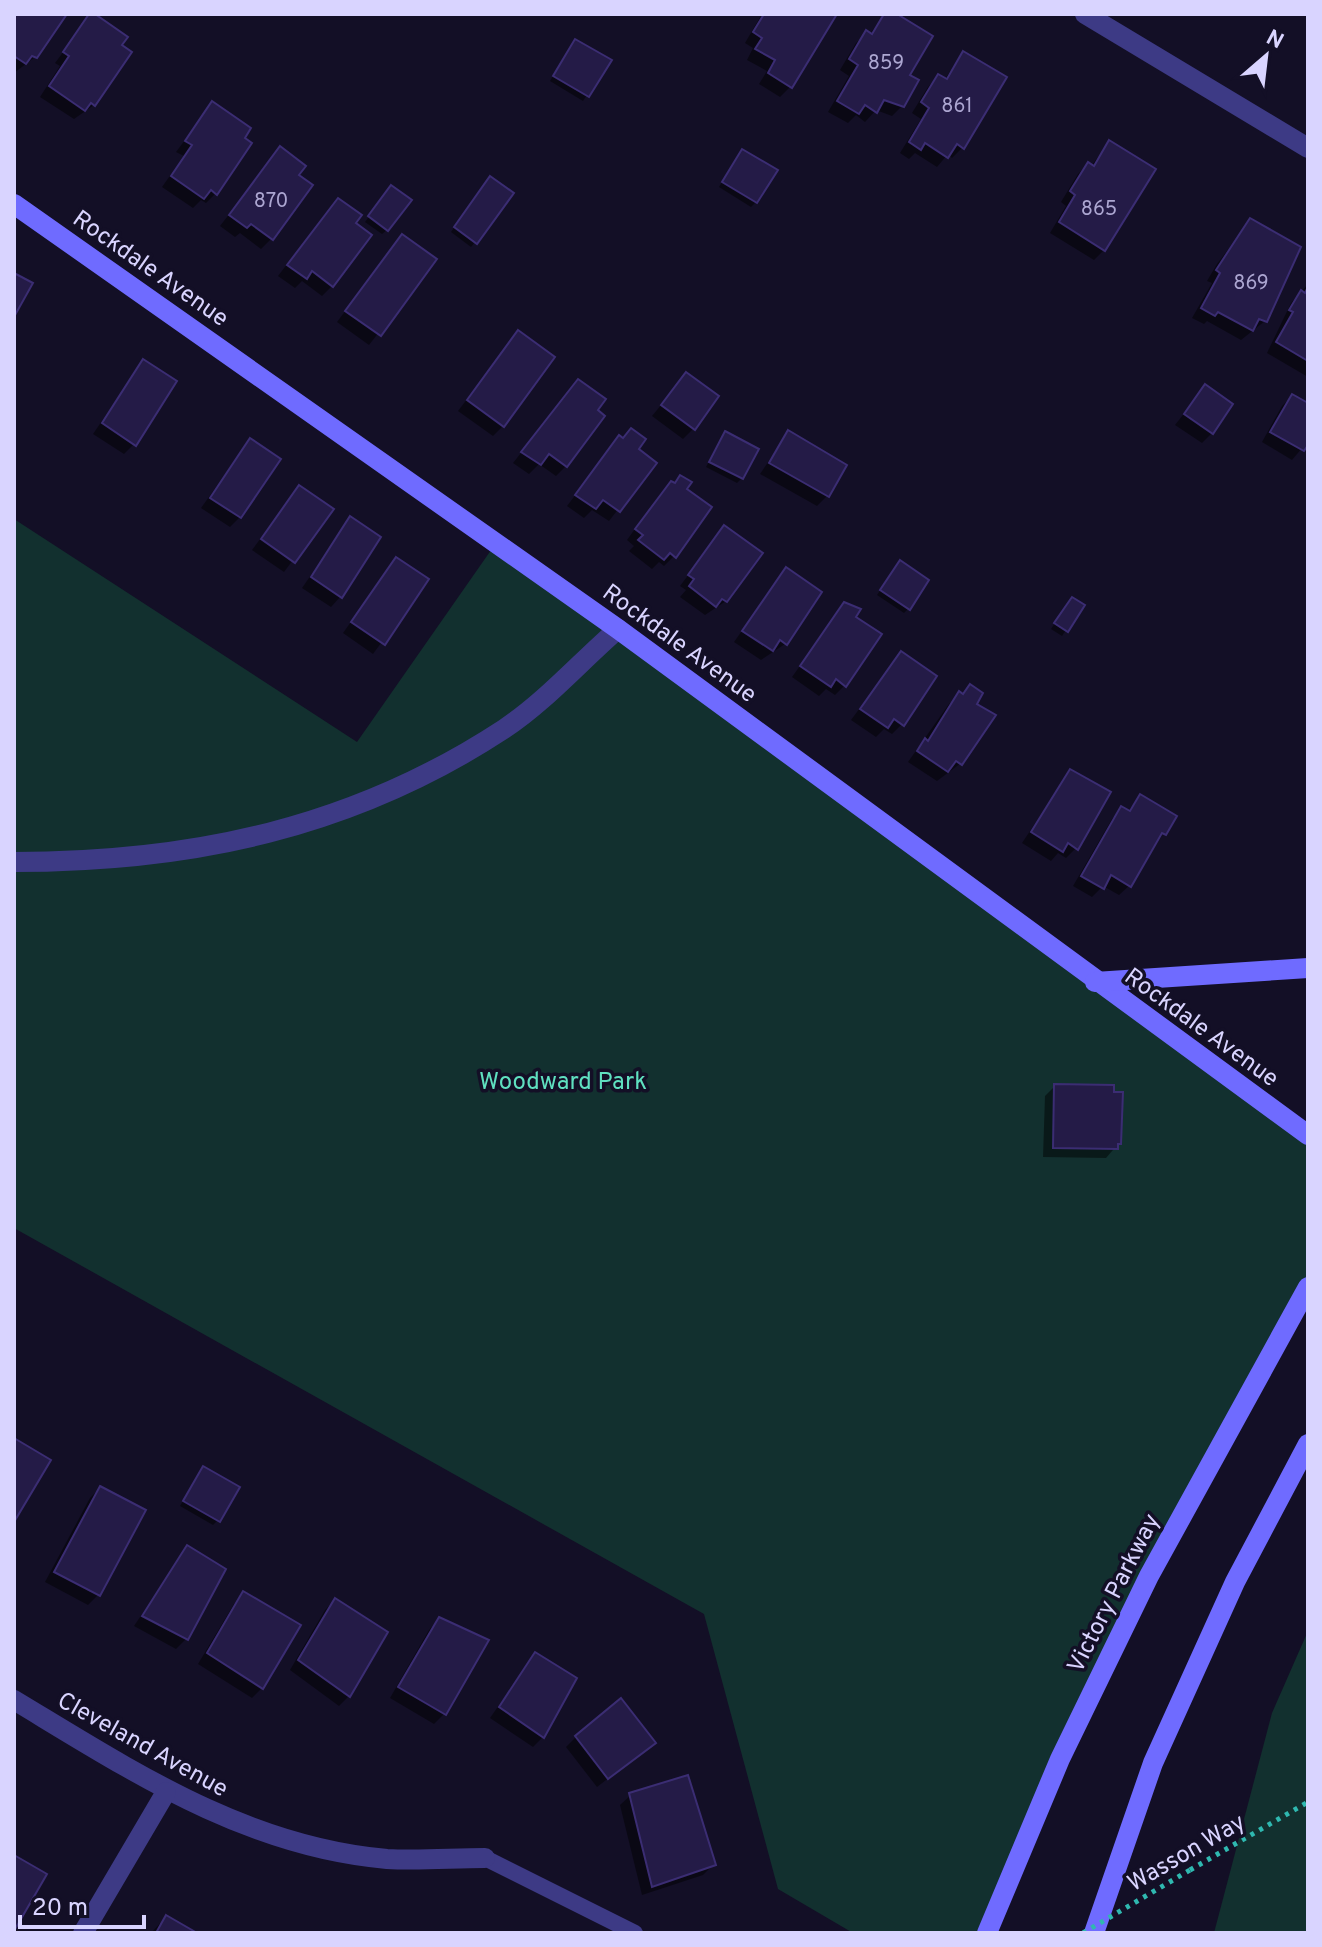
<svg xmlns="http://www.w3.org/2000/svg" width="1322" height="1947" font-family="Overpass,sans-serif">
<style>
.green{fill:#12302f}
.shadow{fill:#0007}
.building{fill:#241b47;stroke:#3b2d73;stroke-width:2}
.lines{fill:none;stroke-linecap:round;stroke-linejoin:round}
.path{stroke:#2fb8b0;stroke-width:5;stroke-dasharray:4 6;stroke-linecap:butt}
.lane{stroke:#3d3a85;stroke-width:16}
.street{stroke:#3d3a85;stroke-width:20}
.secondary{stroke:#6f6bff;stroke-width:20}
.path-bridge{stroke:#2fb8b0;stroke-width:5;stroke-dasharray:4 6;stroke-linecap:butt}
.labels{text-anchor:middle;stroke-width:7;stroke-linejoin:round;paint-order:stroke}
.number-label{font-size:20px;fill:#aca6d1}
.street-label{font-size:24px;fill:#d9d4ff;stroke:#130f26}
.park-label{font-size:24px;fill:#5fe0c0;stroke:#130f26}
</style>
<rect width="100%" height="100%" fill="#130f26"/>
<g class="green">
<polygon points="14,519 357,742 496,543 1308,1135 1308,1287 1233,1417 987,1933 853,1933 778,1889 704,1614 14,1228"/>
<polygon points="1308,1631 1308,1933 1214,1933 1272,1713"/>
</g>
<g class="shadow">
<polygon points="14,14 65,14 35,57 14,73"/>
<polygon points="92,14 129,52 94,105 74,119 40,97 60,66 55,63"/>
<polygon points="762,14 835,14 790,87 780,97 759,84 767,71 747,60 753,48 745,43"/>
<polygon points="885,14 893,14 907,76 902,106 892,116 876,110 865,122 856,115 848,123 828,112 849,76 840,70 856,43 866,33 869,35"/>
<polygon points="571,46 609,61 583,101 550,81"/>
<polygon points="963,54 962,148 952,158 948,154 937,167 915,153 909,159 900,153 921,119 912,113 928,87 938,76 944,80"/>
<polygon points="212,104 242,139 216,193 206,203 201,200 193,208 162,187 184,156 176,152"/>
<polygon points="1109,143 1104,250 1094,260 1050,233 1066,206 1061,202 1078,174 1088,164 1091,166"/>
<polygon points="280,149 296,175 271,239 261,249 240,233 235,237 220,226"/>
<polygon points="738,156 756,202 751,207 719,187"/>
<polygon points="486,183 475,242 471,247 451,232"/>
<polygon points="387,193 387,230 382,234 365,222"/>
<polygon points="328,211 354,223 332,286 322,296 302,281 295,288 278,276"/>
<polygon points="1250,221 1298,248 1265,321 1241,340 1207,321 1204,324 1192,318 1212,283 1207,281 1217,264"/>
<polygon points="402,236 435,260 369,345 337,322"/>
<polygon points="1308,284 1308,377 1267,353 1291,303"/>
<polygon points="518,332 503,426 493,436 458,411"/>
<polygon points="143,361 134,444 124,454 93,434"/>
<polygon points="686,375 693,429 683,439 652,416"/>
<polygon points="578,381 566,466 556,476 539,464 529,474 513,463"/>
<polygon points="1205,387 1212,433 1202,443 1175,425"/>
<polygon points="1292,396 1308,405 1308,441 1292,460 1262,442 1282,406"/>
<polygon points="725,433 742,478 737,483 706,467"/>
<polygon points="788,433 828,495 817,506 760,474"/>
<polygon points="619,438 654,463 609,521 592,510 584,518 567,506"/>
<polygon points="250,440 240,517 230,527 201,508"/>
<polygon points="680,477 684,489 674,556 664,566 659,562 652,569 629,551 634,546 627,540 661,493"/>
<polygon points="299,487 331,509 284,572 252,550"/>
<polygon points="350,519 341,596 331,607 302,588"/>
<polygon points="724,528 726,601 705,615 680,597 686,590 680,586"/>
<polygon points="396,559 427,580 373,654 343,633"/>
<polygon points="896,567 908,609 904,613 877,595"/>
<polygon points="786,569 785,644 761,660 734,642"/>
<polygon points="844,605 845,685 835,695 826,689 819,696 792,677"/>
<polygon points="1067,605 1082,606 1062,636 1051,629"/>
<polygon points="901,653 902,724 892,734 884,729 876,737 851,720"/>
<polygon points="970,687 974,704 961,763 937,781 908,762 949,704"/>
<polygon points="1070,771 1076,848 1066,858 1058,853 1051,861 1022,843"/>
<polygon points="1140,797 1174,817 1130,885 1119,895 1103,886 1092,897 1073,886 1112,819 1122,809 1127,812"/>
<polygon points="1055,1086 1119,1143 1106,1158 1043,1157 1045,1096"/>
<polygon points="203,1468 218,1520 213,1525 180,1506"/>
<polygon points="100,1488 143,1511 98,1595 88,1605 45,1582 90,1498"/>
<polygon points="187,1547 186,1639 176,1649 134,1626"/>
<polygon points="244,1594 298,1626 262,1688 252,1698 198,1664 234,1604"/>
<polygon points="335,1600 385,1633 349,1696 339,1706 290,1670 325,1610"/>
<polygon points="439,1619 486,1641 444,1714 434,1724 390,1698 429,1630"/>
<polygon points="535,1654 543,1737 533,1747 490,1718"/>
<polygon points="576,1737 654,1743 597,1787 566,1747"/>
<polygon points="631,1795 713,1865 703,1875 642,1895 620,1805"/>
<polygon points="166,1917 193,1933 151,1933"/>
</g>
<g class="building">
<polygon points="14,14 67,14 37,58 32,56 26,64 14,56"/>
<polygon points="89,14 95,14 128,37 122,45 132,52 95,106 91,103 85,111 49,86 69,56 63,52"/>
<polygon points="764,14 837,14 792,88 768,73 775,60 755,49 762,38 753,32"/>
<polygon points="884,14 897,14 933,36 910,75 919,80 904,107 884,100 877,113 865,105 859,114 837,101 858,65 849,59 866,30 872,34"/>
<polygon points="575,39 612,60 589,97 553,76"/>
<polygon points="963,51 1007,77 964,149 957,144 948,158 925,143 921,150 909,142 929,108 921,102 938,74 947,79"/>
<polygon points="212,101 251,128 245,138 252,143 217,195 211,190 204,199 171,176 192,145 185,141"/>
<polygon points="1109,140 1156,169 1105,251 1059,222 1075,195 1070,191 1088,162 1094,166"/>
<polygon points="280,146 306,166 299,175 313,185 273,240 251,224 247,228 229,215"/>
<polygon points="742,149 778,170 757,203 722,182"/>
<polygon points="490,176 514,193 477,244 454,227"/>
<polygon points="391,185 412,200 388,231 368,216"/>
<polygon points="338,198 362,215 356,223 372,235 333,287 312,271 307,279 287,265"/>
<polygon points="1250,218 1301,247 1267,322 1259,319 1253,331 1218,312 1215,316 1201,308 1220,273 1216,270"/>
<polygon points="402,234 437,259 381,336 345,311"/>
<polygon points="14,273 33,283 14,317"/>
<polygon points="1308,287 1308,361 1276,342 1293,312 1289,310 1301,290 1305,293"/>
<polygon points="518,330 555,357 504,427 467,400"/>
<polygon points="143,359 177,381 136,446 102,423"/>
<polygon points="686,372 719,396 695,430 661,405"/>
<polygon points="578,379 606,399 598,410 605,416 567,467 549,454 541,465 521,452"/>
<polygon points="1205,384 1233,404 1213,434 1184,414"/>
<polygon points="1292,394 1308,403 1308,445 1304,451 1270,432"/>
<polygon points="631,428 646,439 639,449 657,463 620,512 603,500 596,509 575,495 619,435 623,438"/>
<polygon points="788,430 847,465 829,497 769,463"/>
<polygon points="725,431 759,449 743,479 709,462"/>
<polygon points="250,438 281,459 241,518 210,498"/>
<polygon points="680,475 692,482 687,489 712,507 676,558 670,553 664,560 638,540 643,535 635,529 671,481 675,483"/>
<polygon points="299,485 334,509 295,563 261,539"/>
<polygon points="350,516 381,537 342,598 311,577"/>
<polygon points="724,525 763,553 727,602 722,599 716,607 689,586 694,579 688,575"/>
<polygon points="396,557 429,579 385,645 351,622"/>
<polygon points="900,560 929,580 910,610 880,590"/>
<polygon points="786,567 822,592 787,645 780,640 773,651 742,631"/>
<polygon points="1072,597 1085,605 1068,632 1054,623"/>
<polygon points="844,602 861,609 856,617 882,634 846,687 836,679 831,687 800,666"/>
<polygon points="901,651 937,676 904,726 894,719 888,728 860,709"/>
<polygon points="970,684 983,693 977,704 996,715 962,765 956,761 948,772 917,751 925,738 928,741 959,691 963,694"/>
<polygon points="1070,769 1111,792 1078,850 1068,843 1063,852 1031,832"/>
<polygon points="1140,794 1177,816 1166,835 1162,833 1131,887 1111,875 1104,889 1081,876 1121,806 1130,811"/>
<polygon points="1054,1084 1114,1085 1114,1092 1123,1092 1121,1144 1118,1144 1118,1149 1053,1148"/>
<polygon points="14,1438 51,1460 14,1522"/>
<polygon points="203,1466 240,1487 220,1522 183,1501"/>
<polygon points="100,1486 146,1510 100,1596 54,1572"/>
<polygon points="187,1545 226,1569 188,1640 142,1616"/>
<polygon points="243,1591 301,1625 263,1689 207,1653"/>
<polygon points="335,1598 388,1632 350,1697 298,1660"/>
<polygon points="439,1617 489,1640 446,1715 398,1687"/>
<polygon points="535,1652 577,1678 544,1738 499,1707"/>
<polygon points="621,1698 656,1743 608,1779 575,1736"/>
<polygon points="688,1775 716,1865 652,1887 629,1793"/>
<polygon points="14,1855 47,1874 14,1931"/>
<polygon points="166,1915 197,1933 156,1933"/>
</g>
<g class="lines">
<polyline class="path" points="1190,1870 1308,1802"/>
<polyline class="lane" points="485,1858 635,1933"/>
<g class="street">
<polyline points="1085,14 1308,148"/>
<path d="M14,862c178,0 339,-34 490,-133 41,-27 77,-68 114,-100"/>
<path d="M14,1700c118,71 232,147 373,159 32,2 66,-1 98,-1"/>
<polyline points="83,1933 166,1792"/>
</g>
<g class="secondary">
<polyline points="14,204 618,629 1308,1135"/>
<polyline points="1095,982 1308,968"/>
<polyline points="987,1933 1060,1759 1149,1576 1308,1287"/>
<polyline points="1094,1933 1153,1763 1235,1582 1308,1444"/>
</g>
<polyline class="path-bridge" points="1083,1933 1190,1870"/>
</g>
<g class="labels">
<g class="number-label">
<text x="886" y="69">859</text>
<text x="957" y="112">861</text>
<text x="271" y="207">870</text>
<text x="1099" y="215">865</text>
<text x="1251" y="289">869</text>
</g>
<g class="street-label">
<text transform="translate(151 268) rotate(35)" y="8">Rockdale Avenue</text>
<text transform="translate(680 643) rotate(36)" y="8">Rockdale Avenue</text>
<text transform="translate(1202 1027) rotate(36)" y="8">Rockdale Avenue</text>
<text transform="translate(1113 1593) rotate(-63)" y="8">Victory Parkway</text>
<text transform="translate(143 1744) rotate(29)" y="8">Cleveland Avenue</text>
<text transform="translate(1186 1852) rotate(-30)" y="8">Wasson Way</text>
</g>
<g class="park-label">
<text x="563" y="1089">Woodward Park</text>
</g>
</g>
<rect width="1322" height="1947" fill="none" stroke="#d9d4ff" stroke-width="32"/>
<g transform="translate(1266 56) rotate(28)" stroke="#130f26" stroke-width="6" paint-order="stroke">
<path d="M0-6L14 30L0 20L-14 30Z" fill="#d9d4ff"/>
<text y="-12" font-size="22" font-weight="bold" text-anchor="middle" fill="#d9d4ff">N</text>
</g>
<path d="M20 1915v12h124v-12" fill="none" stroke="#d9d4ff" stroke-width="4"/>
<text x="32" y="1915" font-size="24" fill="#d9d4ff" stroke="#130f26" stroke-width="6" paint-order="stroke">20 m</text>
</svg>
